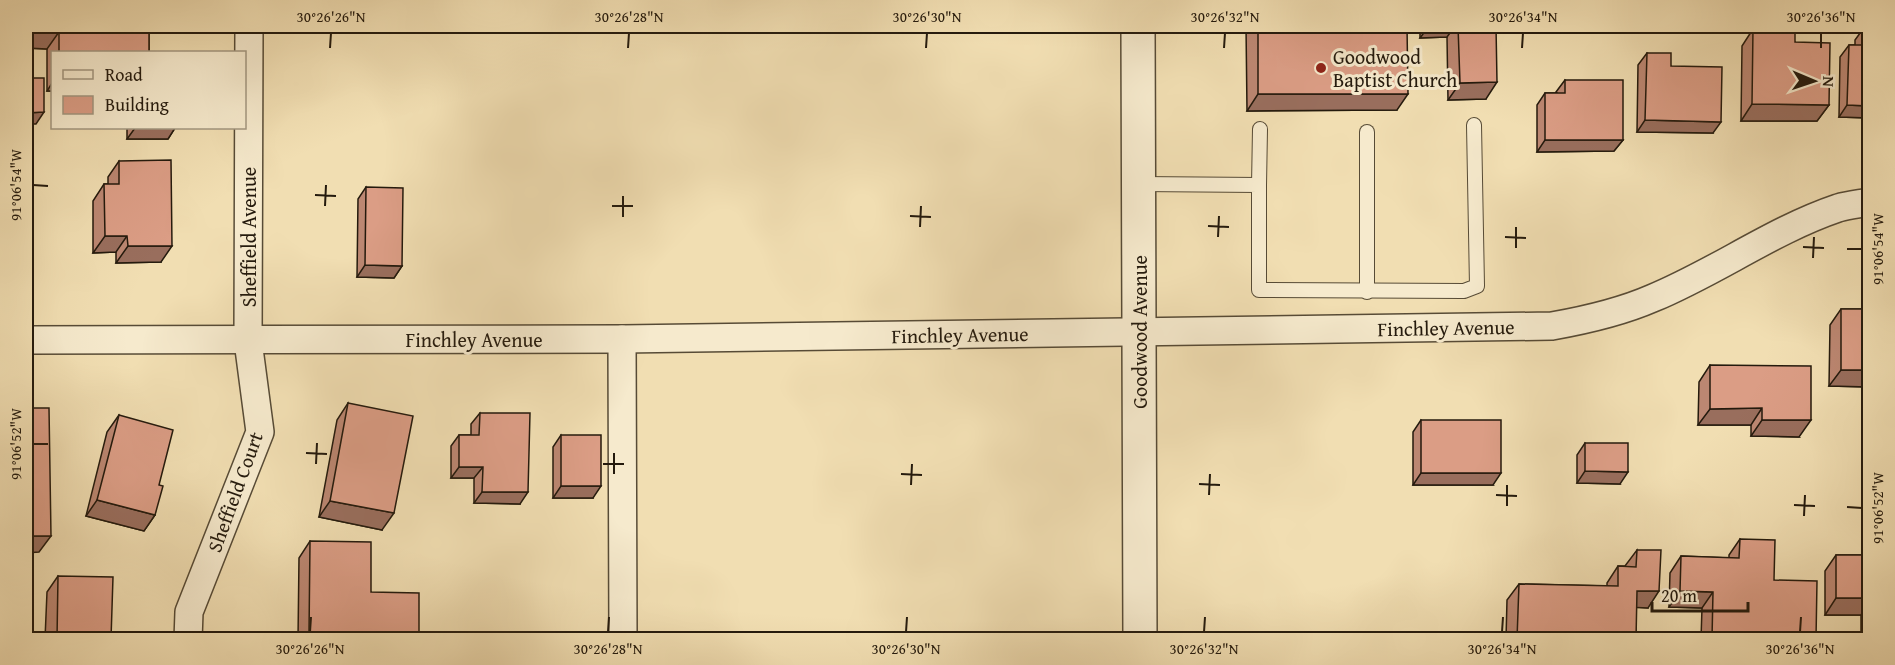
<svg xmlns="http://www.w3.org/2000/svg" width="1895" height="665" font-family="'Gentium Book Plus',serif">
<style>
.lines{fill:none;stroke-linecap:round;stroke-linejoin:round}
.service-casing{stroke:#574b36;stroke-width:16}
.minor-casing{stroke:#574b36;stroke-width:30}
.tertiary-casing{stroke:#574b36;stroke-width:36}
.service{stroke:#f6eacd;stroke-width:14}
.minor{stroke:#f6eacd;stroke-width:27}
.tertiary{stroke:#f6eacd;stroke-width:33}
.wall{fill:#bc8772;stroke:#241a0d;stroke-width:1.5}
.shaded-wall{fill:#996e5d;stroke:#241a0d;stroke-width:1.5}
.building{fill:#db9d85;stroke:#241a0d;stroke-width:1.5}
.ticks{fill:none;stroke:#241a0d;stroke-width:2}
.poi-dot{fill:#8f2418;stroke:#f6eacd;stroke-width:2}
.labels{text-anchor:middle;stroke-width:6;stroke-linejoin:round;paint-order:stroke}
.poi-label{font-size:20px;fill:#241a0d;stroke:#f6eacd;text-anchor:start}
.street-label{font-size:20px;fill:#241a0d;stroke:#f6eacd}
.neatline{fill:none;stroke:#241a0d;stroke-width:2}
.ticks-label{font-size:15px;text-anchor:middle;fill:#241a0d}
</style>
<rect width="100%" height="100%" fill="#f1deb2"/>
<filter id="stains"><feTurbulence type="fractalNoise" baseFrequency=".00333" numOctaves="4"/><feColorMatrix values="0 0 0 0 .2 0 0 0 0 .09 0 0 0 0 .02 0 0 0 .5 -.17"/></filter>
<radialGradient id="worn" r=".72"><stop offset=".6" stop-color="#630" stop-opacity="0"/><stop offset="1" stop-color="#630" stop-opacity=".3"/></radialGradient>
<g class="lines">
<g class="service-casing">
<g id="service">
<polyline points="1139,184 1259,185 1259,290 1464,291 1477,286 1474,125"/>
<polyline points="1259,185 1260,129"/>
<polyline points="1367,292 1367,132"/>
</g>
</g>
<g class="minor-casing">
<g id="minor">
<polyline points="622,339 623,640"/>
<path d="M26,340l596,-1 930,-13c34,-6 69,-14 101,-28 63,-26 120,-68 185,-90 10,-3 21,-4 32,-6"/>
<polyline points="188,640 189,612 260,432 248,341 249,26"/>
</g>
</g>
<g class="tertiary-casing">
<polyline id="tertiary" points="1138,26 1140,640"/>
</g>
<use href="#service" class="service"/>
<use href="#minor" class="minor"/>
<use href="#tertiary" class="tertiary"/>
</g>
<g class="wall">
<polygon points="26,26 149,26 149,52 52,52 52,91 47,91 47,49 26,48"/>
<polygon points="1246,26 1407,26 1397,110 1247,111"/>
<polygon points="1420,26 1496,26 1486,99 1448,100 1447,37 1420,38"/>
<polygon points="1753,29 1795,42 1829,105 1817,121 1741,121 1742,46"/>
<polygon points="1863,29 1869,29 1869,118 1839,117 1840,57 1849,45 1855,45 1855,40"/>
<polygon points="1647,53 1671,66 1713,133 1637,132 1638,65"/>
<polygon points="1565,80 1623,140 1614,151 1537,152 1537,105 1545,93 1557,93 1556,92"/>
<polygon points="127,128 175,128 168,139 127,139"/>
<polygon points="119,161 161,262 116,263 116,252 93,253 93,201 104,184 108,184 108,177"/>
<polygon points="366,187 402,266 394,278 357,277 358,199"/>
<polygon points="1841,309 1869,309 1869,387 1829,386 1830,325"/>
<polygon points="1710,365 1799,437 1751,436 1751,425 1698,425 1699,382"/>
<polygon points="348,403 382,530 319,517 337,420"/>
<polygon points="480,413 520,504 474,503 474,478 451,478 451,446 459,435 471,435 471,424"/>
<polygon points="119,415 159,485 155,515 144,531 86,516 107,432"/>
<polygon points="1421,420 1493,485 1413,485 1413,432"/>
<polygon points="561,435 593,498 553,498 553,447"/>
<polygon points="1585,443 1620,484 1577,483 1577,455"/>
<polygon points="1740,539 1774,580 1816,639 1701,639 1702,608 1669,607 1670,573 1681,556 1729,558 1729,555"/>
<polygon points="310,541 371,592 416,639 298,639 299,558"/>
<polygon points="1637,550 1648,608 1636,607 1636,639 1506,639 1507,600 1519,584 1607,586 1607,583 1618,566 1625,566"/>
<polygon points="1836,555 1869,555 1869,639 1861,639 1861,615 1825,615 1825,571"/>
<polygon points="58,576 111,639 45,639 47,592"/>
</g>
<g class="shaded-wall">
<polygon points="1429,26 1455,26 1447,37 1420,38"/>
<polygon points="34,32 59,32 47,49 26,48 26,44"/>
<polygon points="1497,82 1486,99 1448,100 1460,83"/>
<polygon points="52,83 52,91 47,91"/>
<polygon points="1258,94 1408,94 1397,110 1247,111"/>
<polygon points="1752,104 1829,105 1817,121 1741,121"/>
<polygon points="1847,105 1869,106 1869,118 1839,117"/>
<polygon points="44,112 36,124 26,124 26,113"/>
<polygon points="1645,120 1721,122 1713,133 1637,132"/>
<polygon points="135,128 175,128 168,139 127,139"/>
<polygon points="1545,140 1623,140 1614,151 1537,152"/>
<polygon points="105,236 127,236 116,252 93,253"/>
<polygon points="128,246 172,246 161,262 116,263"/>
<polygon points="365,265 402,266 394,278 357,277"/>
<polygon points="1841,370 1869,370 1869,387 1829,386"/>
<polygon points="1762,408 1751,425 1698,425 1710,409"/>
<polygon points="1762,420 1811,420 1799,437 1751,436"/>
<polygon points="459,467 483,467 474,478 451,478"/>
<polygon points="1585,471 1628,472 1620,484 1577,483"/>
<polygon points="1421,473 1501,473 1493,485 1413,485"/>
<polygon points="561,486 601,486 593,498 553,498"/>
<polygon points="482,492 528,492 520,504 474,503"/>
<polygon points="97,500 155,515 144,531 86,516"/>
<polygon points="330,501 394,513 382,530 319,517"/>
<polygon points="26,536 51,536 39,552 26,553"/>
<polygon points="1637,591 1659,591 1648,608 1625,607"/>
<polygon points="1680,591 1713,592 1702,608 1669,607"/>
<polygon points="1836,598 1869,598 1869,602 1861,615 1825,615"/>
<polygon points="309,635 419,636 416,639 306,639"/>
</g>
<g class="building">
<polygon points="34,26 149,26 149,52 59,52 59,32 34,32"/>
<polygon points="1258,26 1407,26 1408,94 1258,94"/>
<polygon points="1458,26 1496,26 1497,82 1460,83"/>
<polygon points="1753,29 1795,30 1795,42 1830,43 1829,105 1752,104"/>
<polygon points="1863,29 1869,29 1869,106 1847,105 1849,45 1863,45"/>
<polygon points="1647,53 1671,53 1671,66 1722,67 1721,122 1645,120"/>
<polygon points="26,78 44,78 44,112 26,113"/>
<polygon points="1565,80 1623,80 1623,140 1545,140 1545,93 1565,93"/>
<polygon points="171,160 172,246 128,246 127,236 105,236 104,184 119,184 119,161"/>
<polygon points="366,187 403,188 402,266 365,265"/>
<rect x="1841" y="309" width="28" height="61"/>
<polygon points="1710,365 1811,366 1811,420 1762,420 1762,408 1710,409"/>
<polygon points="348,403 413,416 394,513 330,501"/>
<polygon points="26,408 49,408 51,536 26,536"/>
<polygon points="480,413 530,413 528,492 482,492 483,467 459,467 459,435 479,435"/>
<polygon points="119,415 173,430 159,485 163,486 155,515 97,500"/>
<rect x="1421" y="420" width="80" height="53"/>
<rect x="561" y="435" width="40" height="51"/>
<polygon points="1585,443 1628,443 1628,472 1585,471"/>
<polygon points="1740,539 1775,540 1774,580 1817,581 1816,639 1712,639 1713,592 1680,591 1681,556 1739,558"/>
<polygon points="310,541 371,542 371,592 419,593 419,636 309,635"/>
<polygon points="1637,550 1661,550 1659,591 1637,591 1636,639 1517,639 1519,584 1618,586 1618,566 1636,567"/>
<rect x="1836" y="555" width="33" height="43"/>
<polygon points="58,576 113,577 111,639 57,639"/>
</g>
<path class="ticks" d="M330,48l1,-15M628,48l1,-15M926,48l1,-15M1224,48l1,-15M1522,48l1,-15M1821,48v-15M33,185l15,1M315,195l21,1M325,206l1,-21M612,206h21M910,216l21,1M623,217v-21M1208,226l21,1M920,227l1,-21M1218,237l1,-21M1505,237l21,1M1803,247l21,1M1516,248v-21M1847,249h15M1813,258l1,-21M33,444h15M306,453l21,1M316,464l1,-21M603,464h21M614,474v-21M901,474l21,1M1199,484l21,1M911,485l1,-21M1209,495l1,-21M1496,495l21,1M1794,505l21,1M1507,506v-21M1847,507l15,1M1804,516l1,-21M310,632l1,-15M608,632l1,-15M906,632l1,-15M1204,632l1,-15M1502,632l1,-15M1800,632l1,-15"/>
<circle class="poi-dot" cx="1321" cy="68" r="6"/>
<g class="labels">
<g class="poi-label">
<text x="1333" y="64">Goodwood<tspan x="1333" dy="23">Baptist Church</tspan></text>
</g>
<g class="street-label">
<text transform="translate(249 237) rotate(-90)" y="7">Sheffield Avenue</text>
<text transform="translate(1446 328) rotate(-1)" y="7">Finchley Avenue</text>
<text transform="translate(1140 332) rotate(-90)" y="7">Goodwood Avenue</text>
<text transform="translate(960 335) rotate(-1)" y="7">Finchley Avenue</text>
<text x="474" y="347">Finchley Avenue</text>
<text transform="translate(235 492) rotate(-70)" y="7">Sheffield Court</text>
</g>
</g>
<rect width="1895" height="665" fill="none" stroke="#f1deb2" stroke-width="66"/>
<rect x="51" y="51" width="195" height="78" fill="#f6eacd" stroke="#a29780" stroke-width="1.5"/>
<rect x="63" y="70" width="30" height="9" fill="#f6eacd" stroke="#a29780" stroke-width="1.5"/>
<text x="105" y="81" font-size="18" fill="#241a0d">Road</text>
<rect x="63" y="96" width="30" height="18" fill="#db9d85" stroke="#a29780" stroke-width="1.5"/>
<text x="105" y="111" font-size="18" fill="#241a0d">Building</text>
<g transform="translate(1814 81) rotate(92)" stroke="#f6eacd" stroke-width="4.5" paint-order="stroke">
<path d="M0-4.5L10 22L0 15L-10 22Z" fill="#241a0d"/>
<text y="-9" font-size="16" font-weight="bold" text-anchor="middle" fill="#241a0d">N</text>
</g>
<path d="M1652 602v9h96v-9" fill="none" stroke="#241a0d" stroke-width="3"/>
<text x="1661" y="602" font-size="18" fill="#241a0d" stroke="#f6eacd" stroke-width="4.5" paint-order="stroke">20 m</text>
<rect x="33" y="33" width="1829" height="599" class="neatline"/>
<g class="ticks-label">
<text x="331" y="22">30°26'26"N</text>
<text x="629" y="22">30°26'28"N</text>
<text x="927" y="22">30°26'30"N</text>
<text x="1225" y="22">30°26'32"N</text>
<text x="1523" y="22">30°26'34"N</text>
<text x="1821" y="22">30°26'36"N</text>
<text transform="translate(16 185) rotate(-90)" y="5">91°06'54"W</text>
<text transform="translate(1878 249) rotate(-90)" y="5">91°06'54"W</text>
<text transform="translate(16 444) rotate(-90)" y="5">91°06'52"W</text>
<text transform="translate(1878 508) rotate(-90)" y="5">91°06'52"W</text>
<text x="310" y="654">30°26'26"N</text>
<text x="608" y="654">30°26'28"N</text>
<text x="906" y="654">30°26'30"N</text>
<text x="1204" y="654">30°26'32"N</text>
<text x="1502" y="654">30°26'34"N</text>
<text x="1800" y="654">30°26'36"N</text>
</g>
<rect width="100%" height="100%" filter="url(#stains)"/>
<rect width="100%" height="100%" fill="url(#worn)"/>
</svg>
